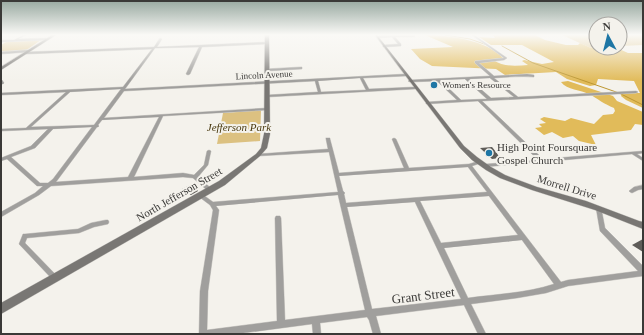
<svg xmlns="http://www.w3.org/2000/svg" width="644" height="335" font-family="Georgia,serif">
<style>
.green{fill:#dcc181}
.forest{fill:#e1bb5a}
.lines{fill:none;stroke-linecap:round;stroke-linejoin:round}
.stream{stroke:#bd9732;stroke-width:1}
.building{fill:#5e5c58}
.street-casing{stroke:#cfcdc8;stroke-width:1}
.secondary-casing{stroke:#cfcdc8;stroke-width:1}
.street{fill:#a09f9d;fill-rule:evenodd}
.secondary{fill:#797774;fill-rule:evenodd}
.poi-dot{fill:#1e76a5;stroke:#f4f2ec;stroke-width:1.5}
.labels{text-anchor:middle;stroke-width:4;stroke-linejoin:round;paint-order:stroke}
.far-street-label{font-size:9px;fill:#3a3937;stroke:#f4f2ec}
.far-poi-label{font-size:9px;fill:#3a3937;stroke:#f4f2ec;text-anchor:start}
.park-label{font-size:11px;font-style:italic;fill:#4a3a10;stroke:#f4f2ec}
.poi-label{font-size:11px;fill:#3a3937;stroke:#f4f2ec;text-anchor:start}
.street-label{font-size:11px;fill:#3a3937;stroke:#f4f2ec}
.near-street-label{font-size:13px;fill:#3a3937;stroke:#f4f2ec}
</style>
<rect width="100%" height="100%" fill="#f4f2ec"/>
<g class="green">
<polygon points="562,35 596,35 596,48 591,48"/>
<polygon points="620,35 643,35 643,45 620,46"/>
<polygon points="41,40 25,51 1,52 1,45 6,42"/>
<polygon points="261,110 260,141 217,144 223,113"/>
</g>
<g class="forest">
<path d="M425,35c23,0 62,5 78,23l-10,2c11,7 22,6 35,5l-6,-4 2,-1 18,4 12,-2 -32,-17h-31l-12,-8 16,1 -2,-3h42l10,5 21,5h12l2,-2 11,5h26l11,5h15v55l-17,-8 -5,-4 1,-3h18l-6,-12 -36,-2 -2,6 -6,1 -23,-7 -11,-7 -51,3 -9,-6 -64,-3 -12,-7 -9,-10 42,-2z"/>
<path d="M568,81l45,15 4,5 26,11v13l-8,-1 -4,6 -40,5 5,10 -17,-4 -6,-5 -10,2 -11,-6 -8,3 -9,-7 7,-1 -3,-3 7,-1 -6,-4 4,-2 21,4 6,-3 23,6 9,-9 10,-1 2,-3 -1,-3c-10,-4 -16,-9 -25,-14 -8,-4 -22,-4 -28,-12z"/>
</g>
<g class="lines">
<g class="stream">
<polyline points="445,35 470,39 487,45"/>
<polyline points="502,46 533,63 619,93 643,105"/>
</g>
</g>
<g class="building">
<polygon points="492,147 496,152 500,158 492,159 480,148"/>
<polygon points="190,185 192,187 195,185 198,191 191,195 182,189"/>
<polygon points="643,239 643,252 632,245"/>
</g>
<g class="lines">
<g class="street-casing">
<g id="street">
<polygon points="24,35 26,35 18,39 46,38 47,39 46,40 1,42 1,40 14,40"/>
<polygon points="414,35 415,37 395,37 401,44 401,46 384,47 383,47 383,45 398,44 392,37 378,38 377,37 378,36"/>
<path d="M472,35h2l33,23 -3,2 -25,3 15,13 33,-2 7,1v2c-13,-1 -27,0 -40,1l24,19 118,-6 2,1 -2,1 -154,8 61,58 100,-8v2l-6,1 6,4v3l-11,-7 -148,13v-1l2,-2 52,-4 -60,-59 -52,3v-2h1l30,-2 -20,-19 -27,1 -2,-1 2,-1 80,-4 -15,-13v-2l29,-3zM490,78l24,19 -23,1 -22,-19zM465,79l22,20 -26,1 -21,-20z"/>
<path d="M160,38l2,1 -5,8 110,-5 1,1 -1,1 -65,3 -12,27 -2,1 -2,-1 13,-27 -44,1 -30,41 280,-15h1v2l-43,2 6,11 46,-2 2,1 -2,1 -148,8 -2,-1 2,-1 51,-3 -3,-11 -191,10 -20,27 163,-10 2,1 -2,1 -104,6 -29,61 49,-4 11,2 10,-10 3,-14 2,-1 2,1 -3,14 -10,12 14,12 1,1 -1,1h-4l-15,-13 -10,-1 -132,9 -12,9 -38,22v-5l34,-19 8,-7h-6l-30,-27 -6,2v-3l30,-12 17,-17 -47,2v-2l25,-1 40,-36 -65,3v-2l122,-6 29,-38 -126,5h-1v-2l129,-5zM360,78l6,12 -45,2 -3,-11zM121,89l-27,36 -63,2 39,-35zM159,117l-31,60 -72,5 41,-55h1l1,-1 -1,-1 4,-5zM92,127l-39,52 -5,4h-8l-29,-26 24,-9 18,-19z"/>
<polygon points="28,50 29,51 29,52 1,54 1,52"/>
<polygon points="301,67 302,67 302,69 267,71 265,70 267,69"/>
<polygon points="1,80 2,80 4,83 3,84 1,84"/>
<path d="M326,138h4v1l9,34 65,-5 -12,-29 2,-1 2,1 13,29 60,-4 10,-3h2v2l-9,3 89,116 7,-2 70,-9 -38,-40 -4,-23 1,-1h4l4,21 38,38v10l-75,10 -22,7 -29,5 -46,6 15,30h-8l-14,-29 -88,11 5,18h-8l-4,-14 -2,-3 -47,6 1,11h-8l-1,-10 -76,10h-37l1,-43 13,-81 -3,-5 -12,-9 -1,-1 1,-1h4l11,8 125,-10 -9,-40 -71,4 -2,-1 2,-1 70,-5 -2,-10zM468,167l19,25 -141,11 -2,-9 1,-1 -2,-2 -4,-15zM338,195l27,115 -80,10 -4,-102 -1,-2h-4l-1,2 2,103 -70,9 1,-39 11,-81 -3,-4zM489,196l29,39 -77,8 -21,-42zM415,202l46,97 -89,10 -25,-102zM522,240l32,44c-27,9 -57,10 -86,14l-24,-50z"/>
<polygon points="643,185 643,189 638,190 632,193 630,192 629,191 634,187"/>
<polygon points="106,220 108,220 109,222 108,224 94,227 79,233 27,238 25,243 57,276 59,278 57,280 55,281 53,280 19,244 23,234 25,234 78,229 91,223"/>
</g>
</g>
<g class="secondary-casing">
<g id="secondary">
<polygon points="52,35 56,35 1,70 1,67"/>
<polygon points="265,35 269,35 270,134 267,148 260,156 225,185 1,314 1,303 219,181 256,154 261,148 264,134"/>
<polygon points="375,35 377,35 464,146 477,157 491,167 505,175 537,187 586,201 639,221 643,222 643,229 595,210 532,190 500,178 486,170 472,160 460,148"/>
</g>
</g>
<use href="#street" class="street"/>
<use href="#secondary" class="secondary"/>
</g>
<linearGradient id="sky" x2="0" y2="1"><stop stop-color="#97a89f"/><stop offset="0.43" stop-color="#faf9f6"/><stop offset="1" stop-color="#faf9f6" stop-opacity="0"/></linearGradient>
<rect width="644" height="81" fill="url(#sky)"/>
<g class="poi-dot">
<circle cx="434" cy="85" r="4"/>
<circle cx="489" cy="153" r="4"/>
</g>
<g class="labels">
<g class="far-street-label">
<text transform="translate(264 75) rotate(-3)" y="3">Lincoln Avenue</text>
</g>
<g class="far-poi-label">
<text x="442" y="88">Women's Resource</text>
</g>
<g class="park-label">
<text x="239" y="131">Jefferson Park</text>
</g>
<g class="poi-label">
<text x="497" y="151">High Point Foursquare<tspan x="497" dy="13">Gospel Church</tspan></text>
</g>
<g class="street-label">
<text transform="translate(567 187) rotate(17)" y="4">Morrell Drive</text>
<text transform="translate(179 194) rotate(-30)" y="4">North Jefferson Street</text>
</g>
<g class="near-street-label">
<text transform="translate(423 295) rotate(-7)" y="5">Grant Street</text>
</g>
</g>
<rect width="644" height="335" fill="none" stroke="#3a3937" stroke-width="4"/>
<g transform="translate(608 36) rotate(353)"><circle r="19" fill="#f4f2ec" stroke="#aaa8a4"/>
<path d="M0-3L7 15L0 10L-7 15Z" fill="#1e76a5"/>
<text y="-6" font-size="11" font-weight="bold" text-anchor="middle" fill="#3a3937">N</text>
</g>
</svg>
